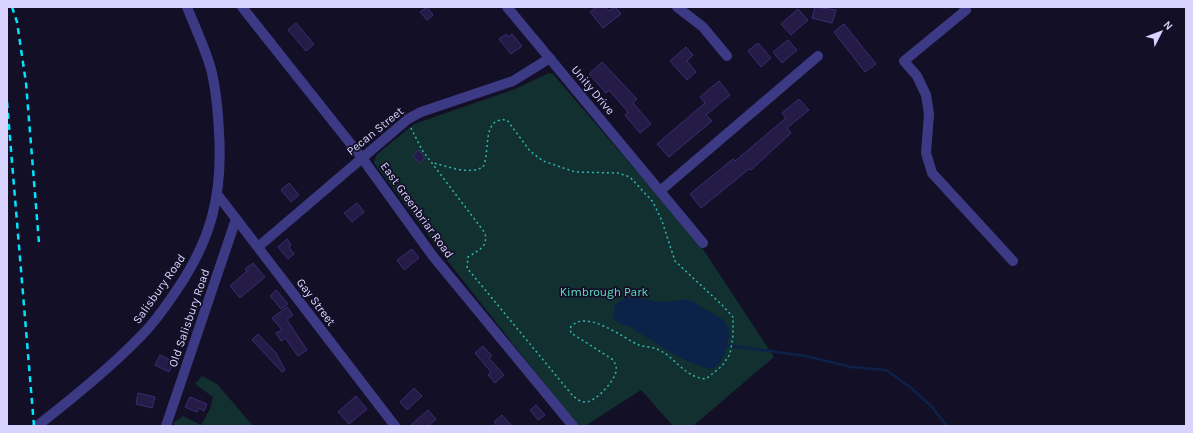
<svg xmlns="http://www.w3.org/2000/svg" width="1193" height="433" font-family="Karla,sans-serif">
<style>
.green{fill:#12302f}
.water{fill:#0c2248}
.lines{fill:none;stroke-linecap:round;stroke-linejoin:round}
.stream{stroke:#0c2248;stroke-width:2.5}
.building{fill:#241b47;stroke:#3b2d73}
.path{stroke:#2fb8b0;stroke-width:1.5;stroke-dasharray:2 3;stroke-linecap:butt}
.minor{stroke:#3d3a85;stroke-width:10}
.rail{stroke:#00e5ff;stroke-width:2.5;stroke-dasharray:6 5;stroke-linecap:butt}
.labels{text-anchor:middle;stroke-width:3.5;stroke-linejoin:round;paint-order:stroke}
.street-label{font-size:12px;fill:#d9d4ff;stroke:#130f26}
.park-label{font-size:12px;fill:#5fe0c0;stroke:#130f26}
</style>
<rect width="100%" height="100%" fill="#130f26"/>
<g class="green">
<polygon points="549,73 553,74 701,246 774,357 693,426 673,426 641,390 585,426 578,426 446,259 374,163 376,156 382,150 414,124 515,89"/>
<polygon points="202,376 217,384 253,426 176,426 173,423 183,416 201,425 210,409 213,397 195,384"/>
</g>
<path class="water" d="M634,297c10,2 21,5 31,5 8,0 15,-3 24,-2 6,1 10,7 16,9 21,10 30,17 20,43 -3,7 -6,16 -15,17 -29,-7 -55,-27 -80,-42 -6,-3 -12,-3 -17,-9l2,-13 10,-7z"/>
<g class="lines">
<polyline class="stream" points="724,345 806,356 851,367 886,370 910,387 932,407 947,426"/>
</g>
<g class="building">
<polygon points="427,7 433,15 427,20 420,12"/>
<polygon points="596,7 605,7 609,11 615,7 621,14 603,28 590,12"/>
<polygon points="815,7 836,10 832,23 812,18"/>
<polygon points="798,9 808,20 791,35 781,24"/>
<polygon points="296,23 314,44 306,51 288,30"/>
<polygon points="844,24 876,64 865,72 834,32"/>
<polygon points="506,34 508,37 512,34 522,46 511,54 499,39"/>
<polygon points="788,40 797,50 782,63 773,52"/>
<polygon points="758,43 771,58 761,67 748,51"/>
<polygon points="686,47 693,55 687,61 696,72 687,80 670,61"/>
<polygon points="602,62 637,99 633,103 651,124 640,133 625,115 628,112 609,90 606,93 589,74"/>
<polygon points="719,81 730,95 706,115 712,121 669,157 657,144 705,103 700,97"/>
<polygon points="799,99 809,110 787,128 791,133 751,170 749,169 701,208 690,194 733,159 735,161 786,118 782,113"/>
<polygon points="419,150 425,158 419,163 413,155"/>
<polygon points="289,183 299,195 291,202 281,190"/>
<polygon points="357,203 364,212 352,222 344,213"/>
<polygon points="287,239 291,245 289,247 294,254 288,259 278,247"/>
<polygon points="412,249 419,258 404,270 397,260"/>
<polygon points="253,263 265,277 240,298 230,286 247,271 245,269"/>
<polygon points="276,290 288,304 281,309 270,296"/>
<polygon points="287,307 293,315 287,320 307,350 298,356 285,338 281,341 276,333 282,330 272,318"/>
<polygon points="258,334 276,353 285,370 282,372 252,340"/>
<polygon points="483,346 492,356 489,358 504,375 495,383 488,375 491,372 475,353"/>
<polygon points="160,355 174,362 169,372 155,365"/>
<polygon points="414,388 422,396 407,410 400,402"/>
<polygon points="138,393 155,397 152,408 136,404"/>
<polygon points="356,396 367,409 349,424 338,412"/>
<polygon points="190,397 207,404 204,411 199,408 197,412 185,407"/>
<polygon points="536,405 545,415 538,420 530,410"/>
<polygon points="428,410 436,419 428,426 410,426"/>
<polygon points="502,415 512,426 497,426 494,422"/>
</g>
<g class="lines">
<path class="path" d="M411,128l11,22 63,83c3,14 -6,17 -17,24l-1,11 106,128c3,2 7,6 11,6 10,2 31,-21 32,-31 1,-5 -1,-8 -4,-12l-41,-26 -1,-5c15,-21 54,11 69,17 6,2 13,2 18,4 19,8 26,28 49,30l16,-13 8,-12 3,-18v-19l-11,-12 -47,-44 -13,-40 -9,-19 -23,-25 -12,-4 -43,-1 -32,-11 -13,-10 -23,-31c-26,-3 -16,30 -24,47 -14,8 -34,0 -49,-4"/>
<g class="minor">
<polyline points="242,7 362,158 432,255 573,426"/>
<polyline points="507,7 703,243"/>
<polyline points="677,7 703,27 727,56"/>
<polyline points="964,7 966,10 904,61 917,76 926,95 929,114 926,153 932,173 1013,261"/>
<polyline points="660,191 818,56"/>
<polyline points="217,194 395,426"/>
<polyline points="258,247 408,119 421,112 513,81 550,58"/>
<path d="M37,426c36,-28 72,-57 103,-89 13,-13 24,-28 34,-43 37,-53 49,-98 45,-162 -1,-21 -3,-43 -8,-63 -6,-21 -16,-42 -24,-62"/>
<polyline points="166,426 236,219"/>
</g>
<g class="rail">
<polyline points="12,7 17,22 26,83 39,243"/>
<polyline points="7,102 34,426"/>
</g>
</g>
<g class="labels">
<g class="street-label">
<text transform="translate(593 90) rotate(50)" y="4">Unity Drive</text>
<text transform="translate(375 131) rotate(-39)" y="4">Pecan Street</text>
<text transform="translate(417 210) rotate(54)" y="4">East Greenbriar Road</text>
<text transform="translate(159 289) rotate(-55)" y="4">Salisbury Road</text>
<text transform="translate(316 302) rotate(53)" y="4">Gay Street</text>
<text transform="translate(189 318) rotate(-71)" y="4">Old Salisbury Road</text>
</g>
<g class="park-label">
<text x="604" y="296">Kimbrough Park</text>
</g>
</g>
<rect width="1193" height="433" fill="none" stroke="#d9d4ff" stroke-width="16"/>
<g transform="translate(1161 32) rotate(48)" stroke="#130f26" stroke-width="3" paint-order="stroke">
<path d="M0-3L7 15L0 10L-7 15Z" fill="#d9d4ff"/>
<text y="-6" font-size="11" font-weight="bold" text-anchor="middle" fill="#d9d4ff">N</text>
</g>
</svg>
